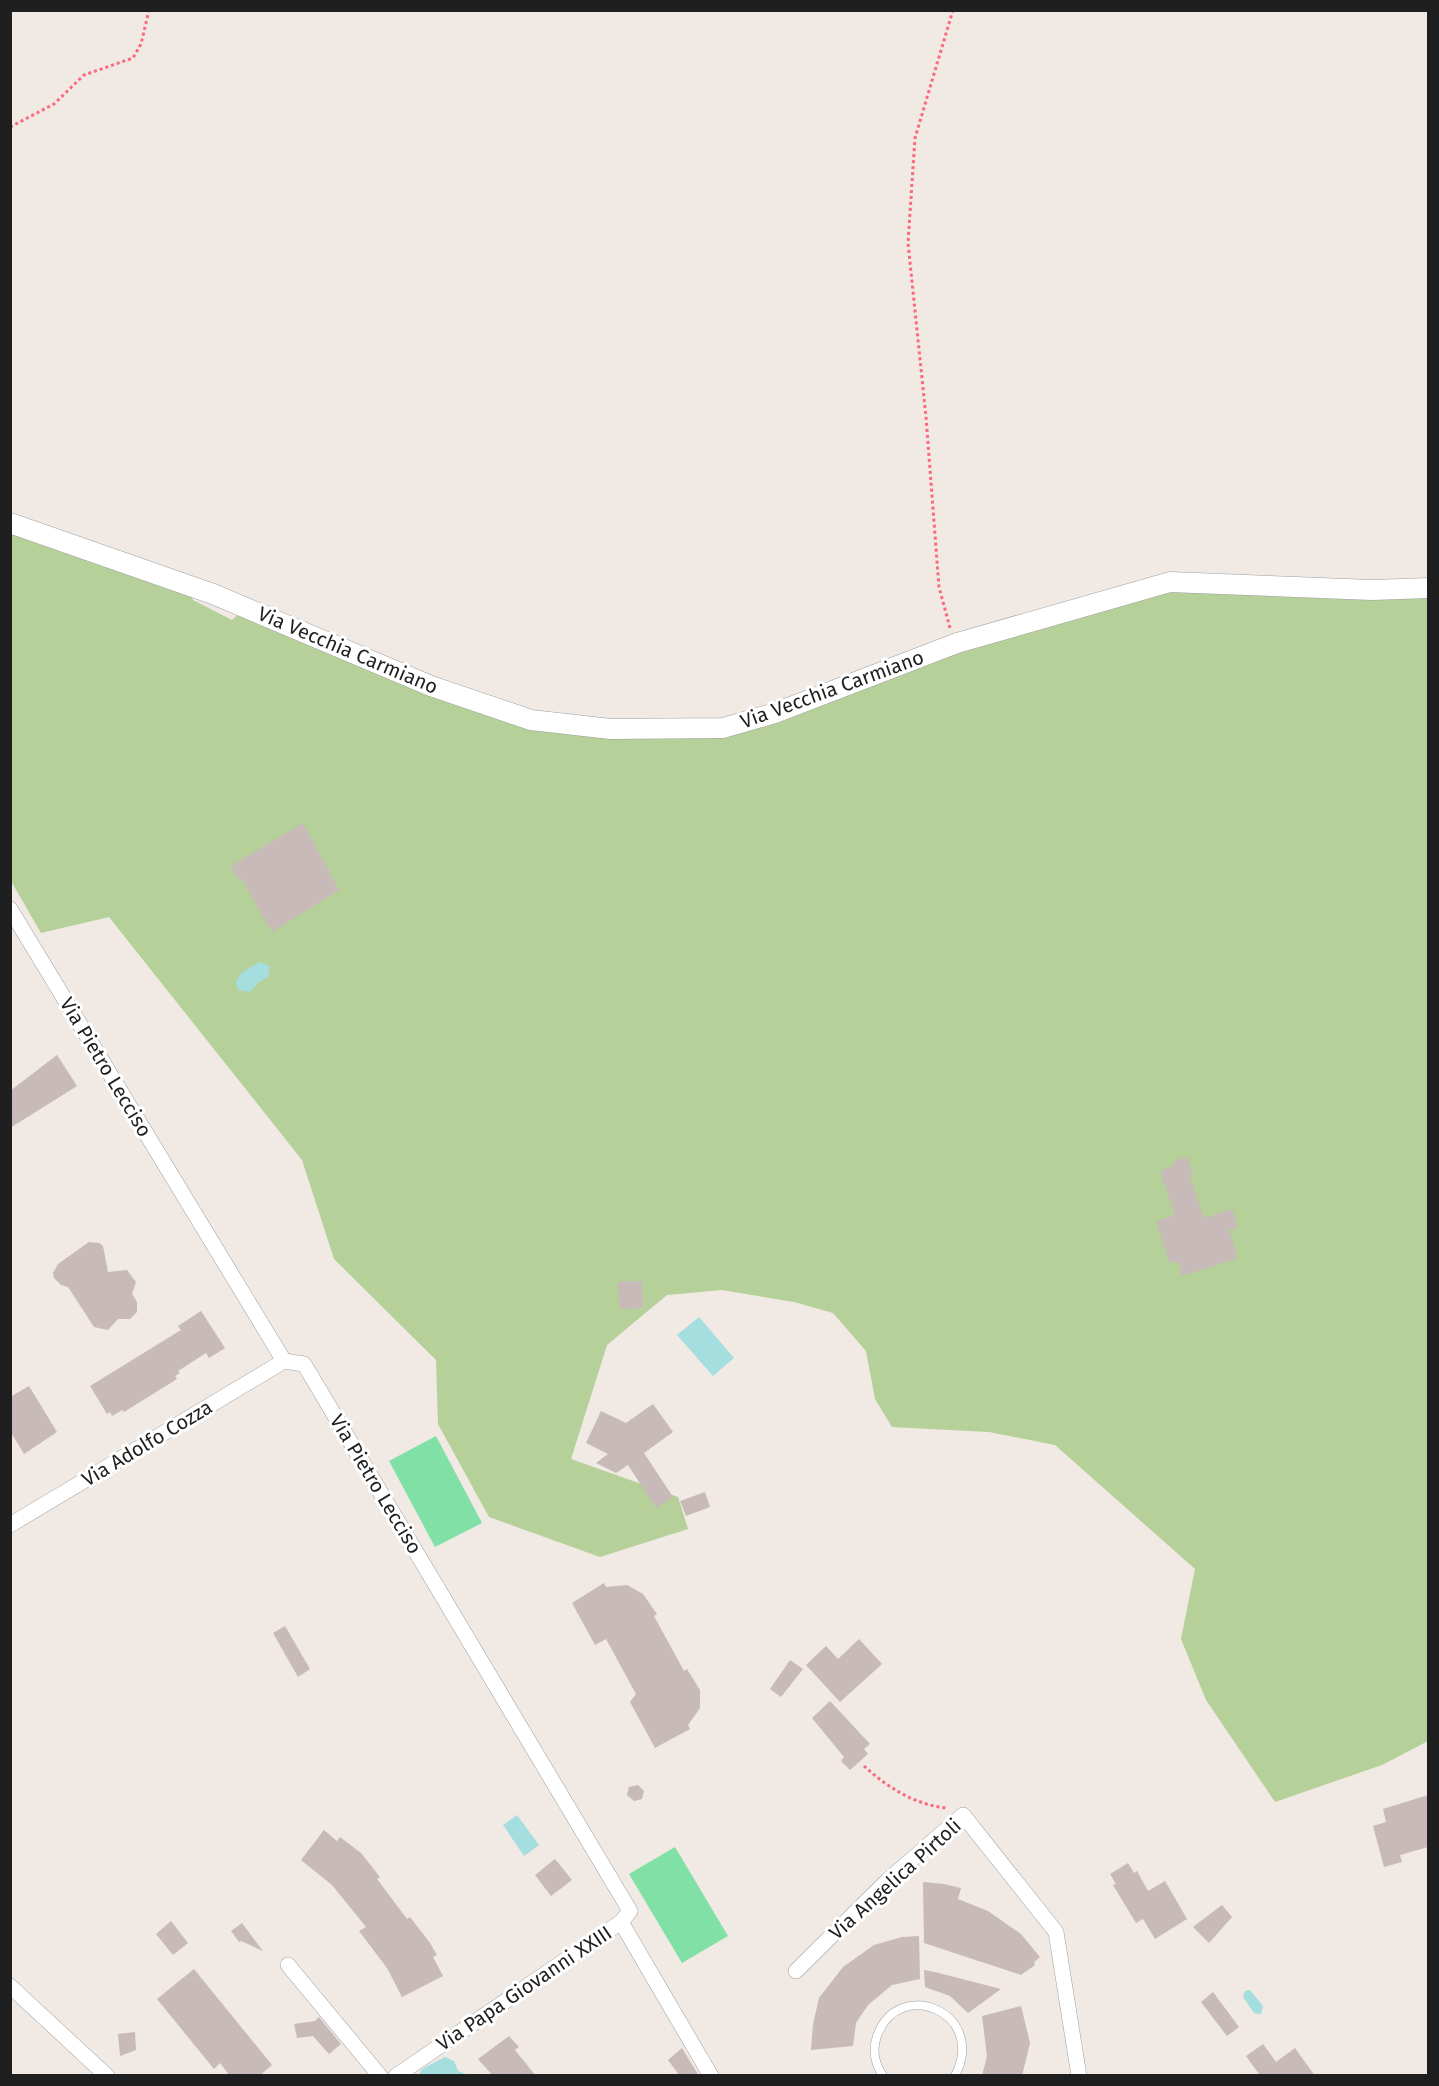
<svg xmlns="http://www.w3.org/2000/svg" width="1439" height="2086" font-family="'Fira Sans',sans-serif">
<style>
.forest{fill:#b5d098}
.pitch{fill:#81e0a6}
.water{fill:#a4dede}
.building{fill:#c7bab8}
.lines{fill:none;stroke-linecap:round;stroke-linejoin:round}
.service-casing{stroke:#a0a0a0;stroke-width:9}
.minor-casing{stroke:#a0a0a0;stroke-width:16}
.tertiary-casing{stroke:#a0a0a0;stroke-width:21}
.path{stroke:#fc697b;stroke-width:3;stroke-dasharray:3 3;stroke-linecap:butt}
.service{stroke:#fff;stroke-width:8}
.minor{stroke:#fff;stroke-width:15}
.tertiary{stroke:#fff;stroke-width:20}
.labels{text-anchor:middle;stroke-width:6;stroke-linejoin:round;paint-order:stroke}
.street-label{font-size:20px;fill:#1f1f1f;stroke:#fff}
</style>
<rect width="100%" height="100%" fill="#f0e9e4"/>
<polygon class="forest" points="10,527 189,591 193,600 232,620 242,610 579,734 725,738 965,646 1170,587 1428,592 1428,1741 1382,1765 1275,1802 1206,1700 1181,1639 1195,1569 1055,1445 989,1432 892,1427 875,1399 866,1351 833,1313 794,1302 722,1290 667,1295 607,1345 571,1459 678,1497 688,1529 600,1557 489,1517 438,1424 436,1360 334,1259 302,1160 109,917 41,933 11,881"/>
<g class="pitch">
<polygon points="436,1436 482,1523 435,1547 389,1461"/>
<polygon points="675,1847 728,1936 682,1963 629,1874"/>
</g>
<g class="water">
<polygon points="259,962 270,966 268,977 259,982 250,992 238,990 236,981 241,973"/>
<polygon points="699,1317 734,1358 713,1376 677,1335"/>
<polygon points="517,1815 539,1845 524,1856 503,1825"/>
<polygon points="1250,1990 1263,2006 1261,2014 1254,2013 1243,1997 1245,1991"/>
<path d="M445,2057l9,4 4,10 10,4h-48l1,-5c2,-2 22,-12 24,-13z"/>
</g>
<g class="building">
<polygon points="303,823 339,890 272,932 241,878 239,880 231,866"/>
<polygon points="57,1055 77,1086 10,1128 10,1091"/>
<polygon points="1187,1157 1193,1173 1189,1174 1204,1218 1232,1209 1238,1227 1229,1230 1238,1258 1182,1276 1178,1261 1170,1264 1156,1221 1175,1215 1160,1171 1175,1165 1174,1161"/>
<polygon points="89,1242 99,1243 103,1246 108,1272 127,1270 136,1282 132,1294 137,1302 137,1312 130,1319 118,1319 108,1330 94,1327 68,1287 61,1285 54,1278 53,1273 58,1264"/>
<polygon points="642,1281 643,1308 620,1309 618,1282"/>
<polygon points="201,1311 225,1348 209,1358 206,1353 178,1371 180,1373 175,1376 177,1379 124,1412 122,1410 112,1416 110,1412 107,1414 90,1386 181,1330 178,1326"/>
<polygon points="29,1386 57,1432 24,1454 10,1431 10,1397"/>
<polygon points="653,1404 673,1432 644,1453 673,1497 656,1508 628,1465 616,1473 596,1463 608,1454 586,1443 601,1411 626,1423"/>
<polygon points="705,1492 710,1507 686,1516 680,1501"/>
<polygon points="604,1583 606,1587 627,1585 643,1594 657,1614 654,1616 684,1671 687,1669 700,1690 700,1708 688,1725 690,1729 655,1748 630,1702 636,1694 606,1639 595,1645 572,1603"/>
<polygon points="285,1626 310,1669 298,1677 273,1633"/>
<polygon points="859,1639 882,1664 840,1702 806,1665 826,1646 838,1659"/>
<polygon points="790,1660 803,1669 781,1697 770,1689"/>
<polygon points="830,1701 870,1744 864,1749 868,1754 850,1770 841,1761 844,1757 812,1718"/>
<polygon points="638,1785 644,1791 642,1799 634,1801 627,1795 629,1787"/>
<polygon points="1428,1795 1428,1847 1400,1855 1402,1862 1384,1867 1373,1826 1386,1822 1383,1809"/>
<polygon points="324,1830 337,1841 340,1837 361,1853 380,1877 377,1879 407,1919 410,1917 430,1943 437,1955 433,1957 443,1976 402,1997 387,1968 359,1931 366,1927 332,1885 301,1860"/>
<polygon points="555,1859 572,1880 551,1896 535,1875"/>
<polygon points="1128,1863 1134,1873 1137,1871 1148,1891 1165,1881 1187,1919 1155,1939 1143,1919 1136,1923 1113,1885 1116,1884 1110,1874"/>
<polygon points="923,1882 944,1884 961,1888 958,1899 988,1911 1021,1934 1040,1957 1034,1962 1035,1965 1021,1975 924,1943"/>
<polygon points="1222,1905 1232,1917 1209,1943 1193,1927"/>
<polygon points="171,1921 188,1943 173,1955 156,1934"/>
<polygon points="242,1923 263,1951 241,1941 239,1942 231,1931"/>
<polygon points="919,1936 920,1979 892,1985 868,2005 856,2023 853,2046 811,2050 813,2024 819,1998 843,1967 874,1945 902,1937"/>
<polygon points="194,1969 272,2065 259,2076 230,2076 220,2063 214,2069 157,1999"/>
<polygon points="924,1970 935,1972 1001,1989 968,2013 950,1996 925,1987"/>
<polygon points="1213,1992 1239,2027 1227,2036 1201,2002"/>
<polygon points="1021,2006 1030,2043 1022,2076 982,2076 987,2056 982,2016"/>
<polygon points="319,2017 341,2044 329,2054 313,2036 297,2038 294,2024 315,2021"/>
<polygon points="135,2032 136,2050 120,2056 118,2034"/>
<polygon points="509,2036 519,2047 515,2050 536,2076 493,2076 478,2059"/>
<polygon points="1263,2044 1276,2062 1295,2048 1315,2076 1257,2076 1259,2074 1246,2056"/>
<polygon points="682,2048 699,2076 680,2076 668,2060"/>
</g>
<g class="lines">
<g class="service-casing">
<path id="service" d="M883,2076c-8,-12 -11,-26 -6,-40 21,-60 111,-24 78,40"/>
</g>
<g class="minor-casing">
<g id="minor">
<polyline points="10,909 284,1361"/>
<polyline points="284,1361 304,1364 630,1911 621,1922 711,2076"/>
<polyline points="10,1525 284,1361"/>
<polyline points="288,1965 380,2076"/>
<polyline points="796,1971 887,1881 963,1815 1056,1932 1079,2076"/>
<polyline points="10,1986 107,2076"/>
<polyline points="396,2076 621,1922"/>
</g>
</g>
<g class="tertiary-casing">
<polyline id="tertiary" points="10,523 213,594 431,686 531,720 611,729 723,728 775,713 957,643 1170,582 1372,590 1428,588"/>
</g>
<g class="path">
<polyline points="10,127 54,104 84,75 133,58 141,44 149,10"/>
<polyline points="950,628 939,587 926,417 908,243 915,138 953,10"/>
<path d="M864,1766c23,21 51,39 83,42"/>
</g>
<use href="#service" class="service"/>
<use href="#minor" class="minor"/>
<use href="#tertiary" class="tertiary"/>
</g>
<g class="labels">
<g class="street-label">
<text transform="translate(348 650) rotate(23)" y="7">Via Vecchia Carmiano</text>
<text transform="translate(832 689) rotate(-20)" y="7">Via Vecchia Carmiano</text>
<text transform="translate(106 1067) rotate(59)" y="7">Via Pietro Lecciso</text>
<text transform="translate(147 1443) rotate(-31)" y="7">Via Adolfo Cozza</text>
<text transform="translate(376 1484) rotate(59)" y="7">Via Pietro Lecciso</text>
<text transform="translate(895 1879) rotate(-42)" y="7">Via Angelica Pirtoli</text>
<text transform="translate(524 1988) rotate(-34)" y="7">Via Papa Giovanni XXIII</text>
</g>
</g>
<rect width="1439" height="2086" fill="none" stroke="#1f1f1f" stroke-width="24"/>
</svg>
